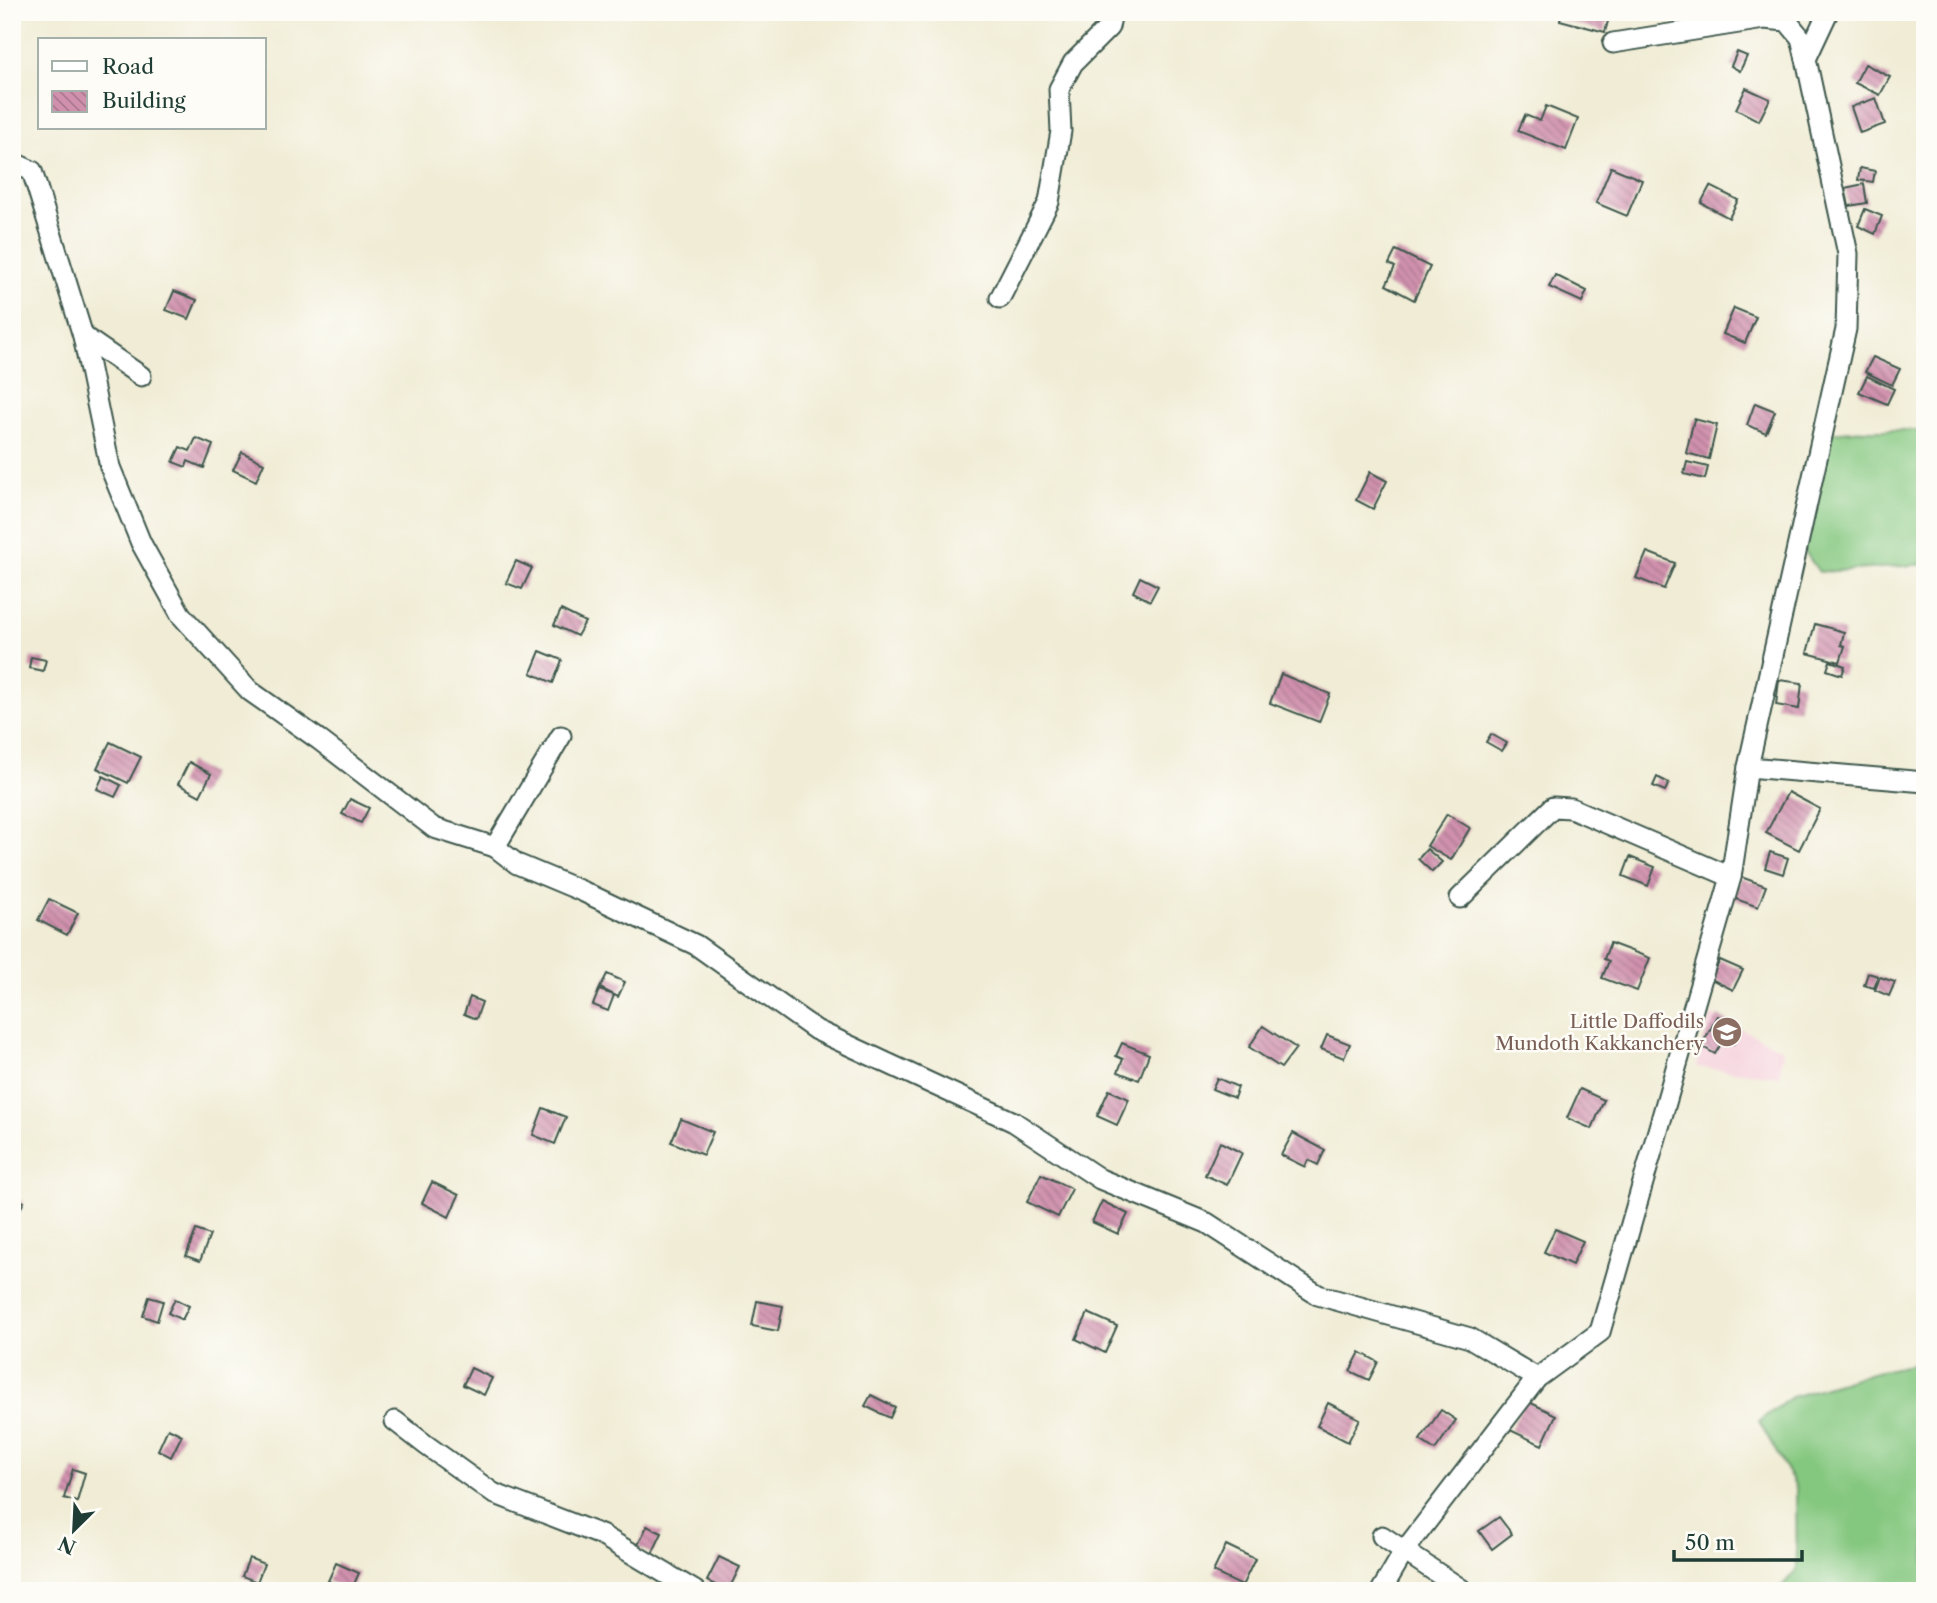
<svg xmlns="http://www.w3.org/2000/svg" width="1937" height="1603" font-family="'Libre Caslon Text',serif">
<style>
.built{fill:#f5cfdc}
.grass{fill:#84c77f;stroke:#52825a;stroke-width:2}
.building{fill:url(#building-back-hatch)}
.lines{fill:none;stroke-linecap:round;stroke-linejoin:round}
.minor-casing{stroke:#3e574c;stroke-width:23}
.minor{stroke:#fff;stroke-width:19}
.labels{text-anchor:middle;stroke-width:5;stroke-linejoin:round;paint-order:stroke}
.education-label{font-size:19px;fill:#785e54;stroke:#fdfcf7;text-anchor:end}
</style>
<defs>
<pattern id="building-back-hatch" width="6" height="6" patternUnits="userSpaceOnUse" patternTransform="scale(1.75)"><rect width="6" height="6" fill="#d191ae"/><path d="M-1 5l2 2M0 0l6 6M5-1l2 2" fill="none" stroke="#a9788e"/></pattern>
</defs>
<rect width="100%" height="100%" fill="#fdfcf7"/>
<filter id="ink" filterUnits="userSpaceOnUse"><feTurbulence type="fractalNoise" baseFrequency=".0143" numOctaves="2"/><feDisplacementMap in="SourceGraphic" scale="14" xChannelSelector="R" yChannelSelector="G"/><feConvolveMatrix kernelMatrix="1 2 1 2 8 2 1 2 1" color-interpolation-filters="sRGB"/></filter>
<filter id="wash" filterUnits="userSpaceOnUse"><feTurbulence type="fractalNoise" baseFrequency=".00686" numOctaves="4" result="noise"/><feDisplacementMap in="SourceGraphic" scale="28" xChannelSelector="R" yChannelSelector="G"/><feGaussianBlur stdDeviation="1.57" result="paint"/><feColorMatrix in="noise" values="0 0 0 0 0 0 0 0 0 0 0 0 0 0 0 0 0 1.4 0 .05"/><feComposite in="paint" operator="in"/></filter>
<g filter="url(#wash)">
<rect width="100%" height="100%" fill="#f0ecd5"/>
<polygon class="built" points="1711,1015 1783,1049 1779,1076 1696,1067"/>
<g class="grass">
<polygon points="1865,430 1925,430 1925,564 1868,569 1819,572 1801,546 1828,433"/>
<polygon points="1925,1362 1925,1591 1778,1591 1797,1569 1796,1487 1759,1421 1792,1397 1875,1372"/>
</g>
<g id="blocks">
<g class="building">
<polygon points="1562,12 1605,12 1610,14 1605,32 1560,20"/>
<polygon points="1737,52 1747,56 1740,71 1731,66"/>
<polygon points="1865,64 1890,77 1880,95 1855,83"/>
<polygon points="1746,88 1770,99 1759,121 1736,109"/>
<polygon points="1876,98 1885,124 1860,133 1851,107"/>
<polygon points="1546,106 1578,119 1566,150 1518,131 1525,115 1540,121"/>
<polygon points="1611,167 1642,180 1627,216 1596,203"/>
<polygon points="1860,168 1875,171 1873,182 1858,180"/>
<polygon points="1864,184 1867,203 1849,206 1845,188"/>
<polygon points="1710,186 1738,200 1729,218 1701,203"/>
<polygon points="1865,209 1882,216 1875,234 1858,226"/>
<polygon points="1396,250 1430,267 1414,300 1386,285 1395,267 1389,264"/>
<polygon points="1555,275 1587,291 1582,302 1549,287"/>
<polygon points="174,291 197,300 189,319 166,310"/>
<polygon points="1734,308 1756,317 1745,343 1723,334"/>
<polygon points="1873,357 1900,369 1892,385 1865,372"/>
<polygon points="1867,376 1894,389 1887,404 1859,392"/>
<polygon points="1755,403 1775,411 1766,433 1747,425"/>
<polygon points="1694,419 1717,425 1709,459 1686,453"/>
<polygon points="196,438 213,445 204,468 188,461 186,467 173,462 180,447 190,451"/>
<polygon points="242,452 264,463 256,481 233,470"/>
<polygon points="1687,462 1708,467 1705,479 1684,474"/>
<polygon points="1370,472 1387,481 1373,509 1356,500"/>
<polygon points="1647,552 1675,563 1664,589 1636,578"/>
<polygon points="516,561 532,568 522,589 506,583"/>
<polygon points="1140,577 1158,586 1150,601 1133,592"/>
<polygon points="561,610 585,622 577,636 554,625"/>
<polygon points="1815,624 1844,632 1841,645 1845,646 1840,662 1807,653"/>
<polygon points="540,651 562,660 553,683 531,673"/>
<polygon points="31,657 46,660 43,671 29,668"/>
<polygon points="1830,661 1845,666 1842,675 1827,670"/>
<polygon points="1281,674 1330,694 1319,722 1270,703"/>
<polygon points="1779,680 1802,683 1799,709 1776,705"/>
<polygon points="1491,734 1507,743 1502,751 1486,742"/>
<polygon points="110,742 141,757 128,783 97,768"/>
<polygon points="189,762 211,774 200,796 178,784"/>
<polygon points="103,776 121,785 115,797 97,789"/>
<polygon points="1657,777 1669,783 1665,791 1653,786"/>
<polygon points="1788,792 1820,809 1799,850 1766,833"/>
<polygon points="350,799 369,808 361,823 342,814"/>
<polygon points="1447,814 1470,828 1451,860 1427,846"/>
<polygon points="1427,849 1442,862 1432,872 1418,859"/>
<polygon points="1770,852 1788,858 1783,874 1765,868"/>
<polygon points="1630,857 1655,867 1648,886 1623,876"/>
<polygon points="1741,877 1766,886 1758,907 1733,898"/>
<polygon points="49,899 78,913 67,935 38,920"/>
<polygon points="1610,943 1650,958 1637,991 1602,978 1609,961 1604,959"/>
<polygon points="1720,960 1743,970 1733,990 1711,979"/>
<polygon points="1868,973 1878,976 1874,988 1864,985"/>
<polygon points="607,974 625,982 618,997 600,988"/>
<polygon points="1880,977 1895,982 1889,996 1875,990"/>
<polygon points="599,990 614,995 608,1011 593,1005"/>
<polygon points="470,997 482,1002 476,1019 464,1014"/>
<polygon points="1718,1016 1741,1030 1733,1044 1724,1039 1715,1054 1701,1046"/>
<polygon points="1263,1026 1296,1048 1281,1068 1249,1047"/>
<polygon points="1327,1035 1350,1044 1344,1058 1321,1049"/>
<polygon points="1122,1043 1149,1054 1139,1080 1118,1072 1123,1059 1116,1056"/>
<polygon points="1217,1078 1238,1087 1234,1098 1212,1089"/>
<polygon points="1580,1089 1604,1100 1592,1129 1567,1118"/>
<polygon points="1109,1090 1129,1099 1117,1125 1097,1116"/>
<polygon points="543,1108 566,1117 555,1144 533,1135"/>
<polygon points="681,1119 713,1132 703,1155 671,1142"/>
<polygon points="1293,1133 1325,1150 1318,1165 1308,1160 1305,1167 1281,1155"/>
<polygon points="1220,1142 1242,1153 1227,1185 1205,1175"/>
<polygon points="1041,1174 1072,1189 1058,1217 1027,1202"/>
<polygon points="432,1182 459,1195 449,1217 422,1203"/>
<polygon points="12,1196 24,1202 12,1224"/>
<polygon points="1102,1201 1128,1214 1118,1234 1092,1222"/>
<polygon points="1555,1229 1583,1241 1572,1265 1544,1252"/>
<polygon points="196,1230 210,1235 200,1261 186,1256"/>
<polygon points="149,1297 163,1301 157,1321 143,1316"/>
<polygon points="175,1299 189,1306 182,1320 168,1313"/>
<polygon points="757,1301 783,1306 778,1331 752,1326"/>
<polygon points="1088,1313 1117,1326 1105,1353 1076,1339"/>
<polygon points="1360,1352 1378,1362 1369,1380 1350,1371"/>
<polygon points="471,1368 492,1378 484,1395 463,1385"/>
<polygon points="871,1395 895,1407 890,1418 865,1406"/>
<polygon points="1525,1400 1556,1415 1542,1445 1510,1430"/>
<polygon points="1328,1403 1360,1419 1348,1442 1317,1426"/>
<polygon points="1441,1410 1456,1420 1435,1450 1420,1440"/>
<polygon points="168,1428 182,1435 171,1457 158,1450"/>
<polygon points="73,1469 85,1473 77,1502 64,1498"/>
<polygon points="1499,1517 1512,1534 1492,1549 1479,1531"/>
<polygon points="647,1526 662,1533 652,1554 637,1547"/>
<polygon points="1226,1545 1255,1559 1242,1586 1213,1572"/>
<polygon points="719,1557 740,1567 728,1591 707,1581"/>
<polygon points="249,1558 264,1564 257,1582 242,1576"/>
<polygon points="336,1563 359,1573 351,1591 328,1581"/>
</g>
</g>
</g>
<g filter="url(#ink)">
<use href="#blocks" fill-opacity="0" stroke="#3e574c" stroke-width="2"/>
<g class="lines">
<g class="minor-casing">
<g id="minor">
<polyline points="1613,43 1764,19 1787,21 1801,38 1806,59"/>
<polyline points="12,162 32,171 83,336 110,467 141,543 181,615 250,691 318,739 434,828 495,847 517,864 584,892 696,945 816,1030 1014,1122 1100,1179 1207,1223 1318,1295 1470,1338 1537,1378"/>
<polyline points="1000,298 1049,202 1061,131 1059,89 1073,63 1109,27 1112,12"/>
<polyline points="83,336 141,376"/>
<polyline points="1748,767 1925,782"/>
<polyline points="495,847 561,736"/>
<polyline points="1460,898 1553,807 1571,808 1731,877"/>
<polyline points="395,1421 426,1445 493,1493 601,1535 695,1591"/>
<polyline points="1382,1536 1464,1591"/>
<polyline points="1381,1591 1405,1550 1537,1378 1600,1332 1731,877 1748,767 1846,329 1848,254 1806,59 1828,12"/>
</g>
</g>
<use href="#minor" class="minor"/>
</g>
</g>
<defs>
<g id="school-disc" transform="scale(1.575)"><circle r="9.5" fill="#8d6e63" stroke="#fdfcf7"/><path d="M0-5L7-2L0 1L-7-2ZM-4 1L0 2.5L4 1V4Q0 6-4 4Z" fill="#fff"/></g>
</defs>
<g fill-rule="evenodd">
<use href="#school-disc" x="1727" y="1032"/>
</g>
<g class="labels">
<g class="education-label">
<text x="1704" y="1028">Little Daffodils<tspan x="1704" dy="22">Mundoth Kakkanchery</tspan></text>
</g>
</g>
<rect width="1937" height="1603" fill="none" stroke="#fdfcf7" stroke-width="42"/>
<rect x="38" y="38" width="228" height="91" fill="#fdfcf7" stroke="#a4b0a9" stroke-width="2"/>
<rect x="52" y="61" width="35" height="10" fill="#ffffff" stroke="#a4b0a9" stroke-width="2"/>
<text x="102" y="74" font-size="21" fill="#1f3d34">Road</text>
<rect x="52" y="91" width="35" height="21" fill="url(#building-back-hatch)" stroke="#a4b0a9" stroke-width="2"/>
<text x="102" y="108" font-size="21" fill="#1f3d34">Building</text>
<g transform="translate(74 1530) rotate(204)" stroke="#fdfcf7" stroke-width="5" paint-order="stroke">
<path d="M0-5L12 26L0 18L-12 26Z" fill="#1f3d34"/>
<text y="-10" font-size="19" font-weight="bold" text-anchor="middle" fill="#1f3d34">N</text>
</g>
<path d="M1674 1550v10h128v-10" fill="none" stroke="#1f3d34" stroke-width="3.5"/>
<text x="1685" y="1550" font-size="21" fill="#1f3d34" stroke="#fdfcf7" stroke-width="5" paint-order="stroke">50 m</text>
</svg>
